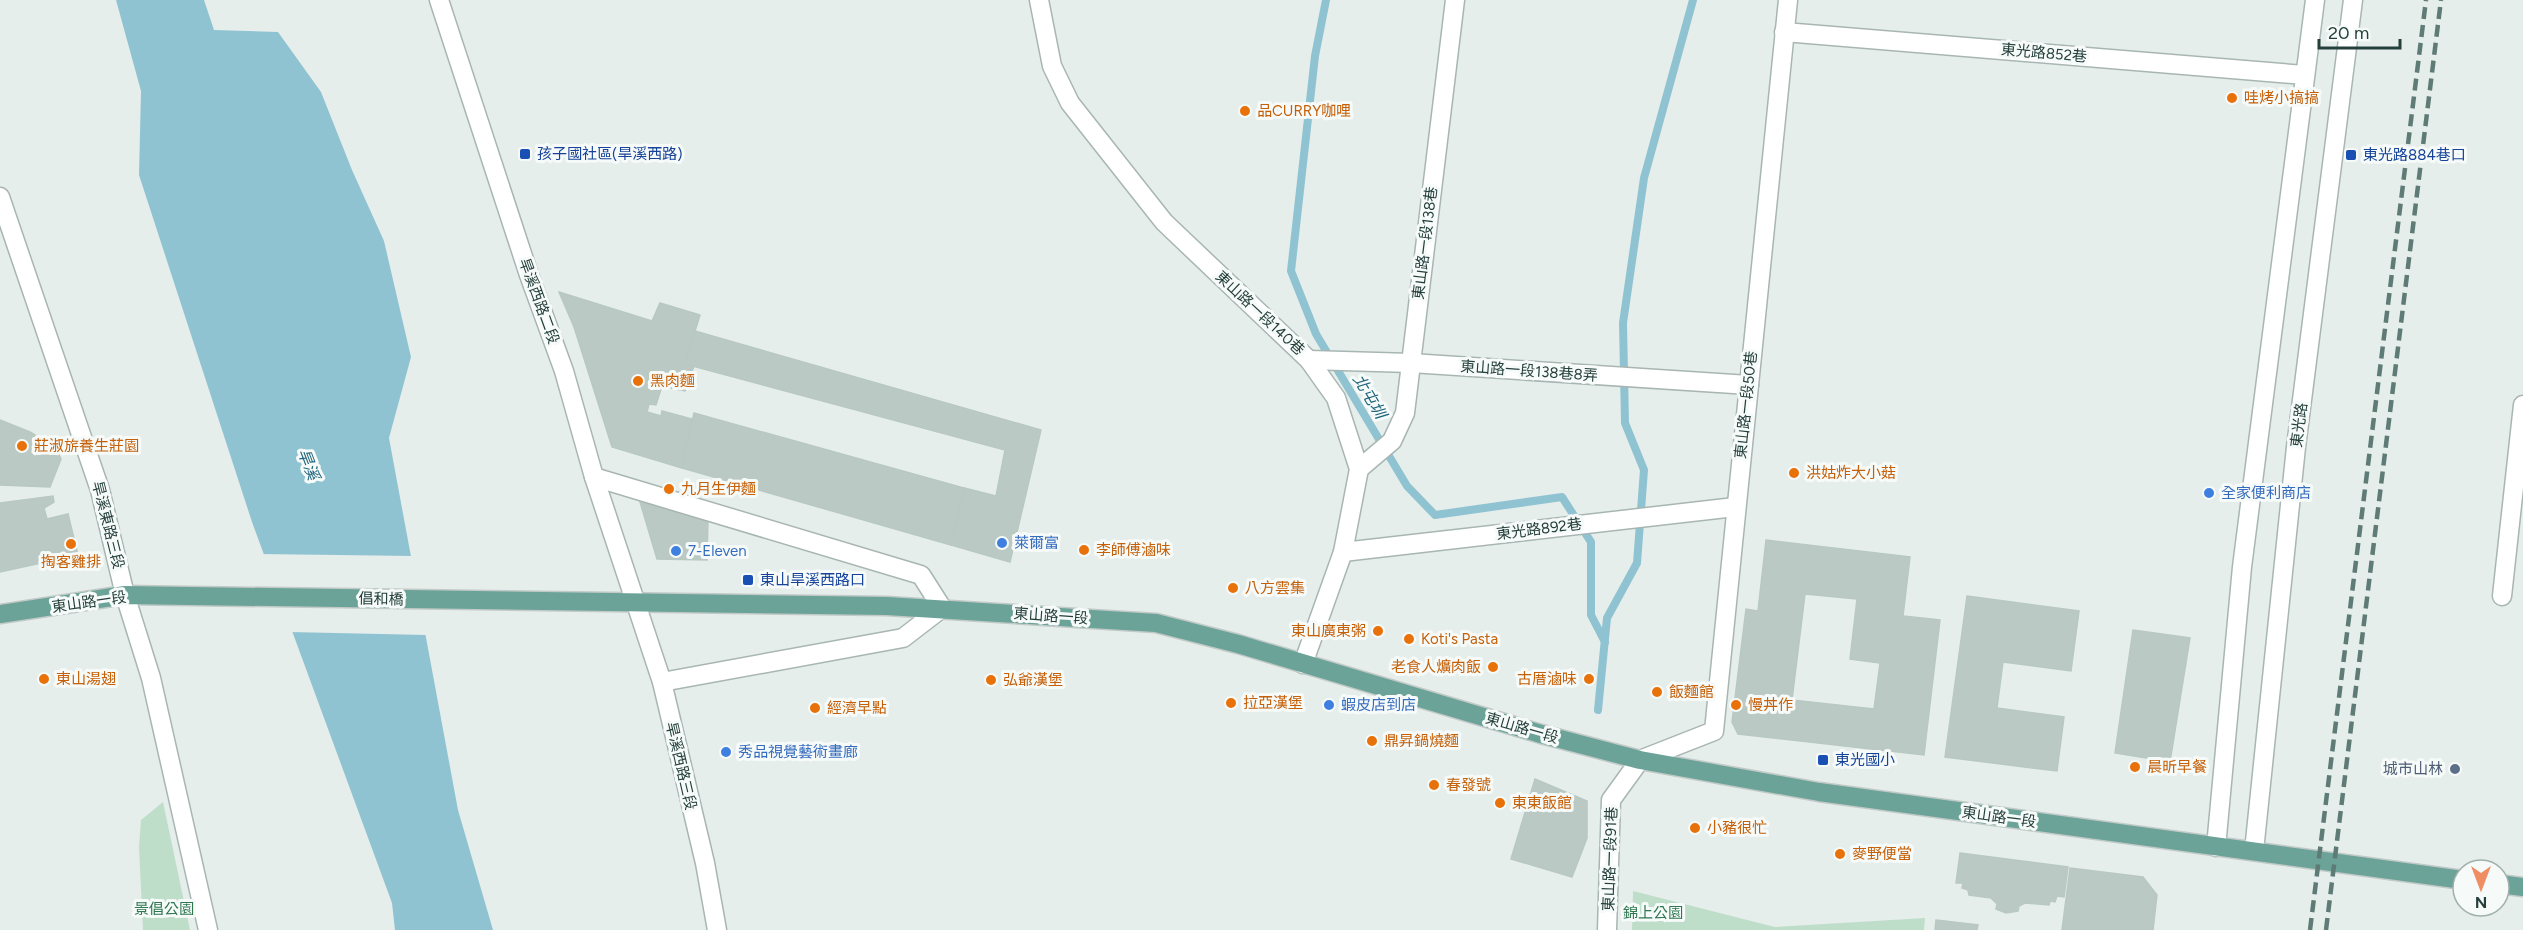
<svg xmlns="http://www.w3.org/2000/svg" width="2523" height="930" font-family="Figtree,'Noto Sans TC',sans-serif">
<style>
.green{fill:#bfdeca}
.water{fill:#90c3d1}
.pier{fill:#e6eeeb}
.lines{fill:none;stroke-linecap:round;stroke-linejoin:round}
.stream{stroke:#90c3d1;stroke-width:8}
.building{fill:#bbc9c4;stroke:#b8c8c2;stroke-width:1.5;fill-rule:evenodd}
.minor-casing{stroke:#a8b6b3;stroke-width:21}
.major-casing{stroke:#c2cac8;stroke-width:21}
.minor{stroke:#fff;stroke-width:18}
.major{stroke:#6ba398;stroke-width:18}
.rail{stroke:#5f7b76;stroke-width:4.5;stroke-dasharray:12 6;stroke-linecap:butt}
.food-dot{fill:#e8710a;stroke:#f6faf9;stroke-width:2}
.transit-dot{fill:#1a4fb4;stroke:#f6faf9;stroke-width:2}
.shop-dot{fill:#3f7fe0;stroke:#f6faf9;stroke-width:2}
.service-dot{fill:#5c6f8a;stroke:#f6faf9;stroke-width:2}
.labels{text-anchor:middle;stroke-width:6;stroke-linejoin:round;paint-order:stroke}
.street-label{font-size:15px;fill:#25403b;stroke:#f6faf9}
.food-label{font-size:15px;fill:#c56008;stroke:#f6faf9;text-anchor:start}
.transit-label{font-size:15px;fill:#164399;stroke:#f6faf9;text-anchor:start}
.shop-label{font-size:15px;fill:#366cbe;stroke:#f6faf9;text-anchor:start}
.service-label{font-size:15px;fill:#4e5e75;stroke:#f6faf9;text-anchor:end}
.park-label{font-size:15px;fill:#2f774f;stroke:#f6faf9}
.water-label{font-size:16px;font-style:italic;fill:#1f667c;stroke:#f6faf9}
</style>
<rect width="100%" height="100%" fill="#e6eeeb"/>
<g class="green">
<polygon points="163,802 190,930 143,930 139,847 141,820"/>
<polygon points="1633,891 1775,927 1925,918 1924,930 1632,930"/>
</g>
<polygon class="water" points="116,0 204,0 214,30 278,32 321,92 352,170 384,241 411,357 389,438 458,810 493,930 395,930 392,903 252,522 139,175 141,91"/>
<polygon class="pier" points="260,554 413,556 427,635 289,632"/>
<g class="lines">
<g class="stream">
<polyline points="1326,0 1315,56 1291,271 1316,334 1407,486 1435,515 1562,497 1591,542 1591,615 1605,642"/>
<polyline points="1598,710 1607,618 1637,563 1644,470 1625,423 1623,323 1644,178 1693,0"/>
</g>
</g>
<g class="building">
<polygon points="559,292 652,321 660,303 700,315 685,364 694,366 685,391 662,386 656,405 649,404 647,412 661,416 662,411 692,419 682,468 612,447 574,327"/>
<polygon points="695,331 1041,430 1010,562 951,545 964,488 996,496 1005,450 685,364"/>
<polygon points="694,413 964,488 951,545 682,468"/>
<polygon points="0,420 30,432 55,447 61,459 50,487 0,485"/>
<polygon points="53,496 54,502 44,508 47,519 68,514 78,555 0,572 0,503"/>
<polygon points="640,502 708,518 707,560 657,559"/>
<path d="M1766,540l144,17 -7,59 37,4 -16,135 -186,-21 -6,-12 14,-113 12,2zM1805,594l52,5 -7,60 30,4 -6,46 -82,-9z"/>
<polygon points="1967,596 2079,611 2071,671 2003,662 1997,708 2064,717 2057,771 1945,757"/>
<polygon points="2133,630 2190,638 2170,762 2115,753"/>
<polygon points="1535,779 1587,801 1587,838 1572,877 1511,859"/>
<polygon points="1960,853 2068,867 2064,897 2057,896 2055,902 2050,901 2049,905 2025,903 2019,906 2018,911 2006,913 1996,909 1997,904 1991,898 1969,895 1968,890 1962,888 1963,883 1956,883"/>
<polygon points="2070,868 2143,877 2157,895 2153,930 2062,930"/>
<polygon points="1936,920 1978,925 1977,930 1935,930"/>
</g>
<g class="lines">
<g class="minor-casing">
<g id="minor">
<polyline points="439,0 529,275 564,371 594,477 662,682 705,863 717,930"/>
<polyline points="1039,0 1052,66 1070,103 1164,222 1309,360 1336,398 1359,469 1343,552 1303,664"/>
<polyline points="1784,32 2305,75"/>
<polyline points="0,197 100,490 125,595 151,678 208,930"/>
<polyline points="1309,360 1411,363 1749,385"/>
<polyline points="1359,469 1392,441 1405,413 1455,0"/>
<polyline points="594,477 921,575 942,608 903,638 662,682"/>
<polyline points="1343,552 1735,507"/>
<polyline points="2502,596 2523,405"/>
<polyline points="2216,847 2242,567 2315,0"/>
<polyline points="2254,851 2296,447 2353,0"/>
<polyline points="1607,930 1611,800 1640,760 1714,731 1788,0"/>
</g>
</g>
<g class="major-casing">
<g id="major">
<polyline points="0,614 125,595 887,606 1156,623 1238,644 1541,734 1640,760 1819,792 2463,880"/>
<polyline points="2499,884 2523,887"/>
</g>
</g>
<use href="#minor" class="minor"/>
<use href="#major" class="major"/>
<g class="rail">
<polyline points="2310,930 2426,0"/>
<polyline points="2326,930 2441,0"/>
</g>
</g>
<g class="food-dot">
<circle cx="2232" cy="98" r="6"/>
<circle cx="1245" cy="111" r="6"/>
<circle cx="638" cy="381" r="6"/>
<circle cx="22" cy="446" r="6"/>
<circle cx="1794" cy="473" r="6"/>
<circle cx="669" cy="489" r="6"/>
<circle cx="71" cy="544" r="6"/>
<circle cx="1084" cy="550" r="6"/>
<circle cx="1233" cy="588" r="6"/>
<circle cx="1378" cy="631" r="6"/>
<circle cx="1409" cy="639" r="6"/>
<circle cx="1493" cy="667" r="6"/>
<circle cx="44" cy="679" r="6"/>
<circle cx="1589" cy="679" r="6"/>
<circle cx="991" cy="680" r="6"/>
<circle cx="1657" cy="692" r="6"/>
<circle cx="1231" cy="703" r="6"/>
<circle cx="1736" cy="705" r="6"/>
<circle cx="815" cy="708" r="6"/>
<circle cx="1372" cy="741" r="6"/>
<circle cx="2135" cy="767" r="6"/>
<circle cx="1434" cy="785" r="6"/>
<circle cx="1500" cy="803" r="6"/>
<circle cx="1695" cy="828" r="6"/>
<circle cx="1840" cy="854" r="6"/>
</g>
<g class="transit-dot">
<rect x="519" y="148" width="12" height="12" rx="3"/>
<rect x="2345" y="149" width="12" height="12" rx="3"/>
<rect x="742" y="574" width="12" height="12" rx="3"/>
<rect x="1817" y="754" width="12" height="12" rx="3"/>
</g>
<g class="shop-dot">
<circle cx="2209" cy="493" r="6"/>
<circle cx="1002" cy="543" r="6"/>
<circle cx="676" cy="551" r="6"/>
<circle cx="1329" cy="705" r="6"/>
<circle cx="726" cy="752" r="6"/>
</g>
<circle class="service-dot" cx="2455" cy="769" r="6"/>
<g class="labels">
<g class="street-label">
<text transform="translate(2044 53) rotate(5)" y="5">東光路852巷</text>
<text transform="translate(1425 243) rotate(-83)" y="5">東山路一段138巷</text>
<text transform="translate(539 301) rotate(70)" y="5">旱溪西路二段</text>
<text transform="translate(1260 313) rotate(43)" y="5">東山路一段140巷</text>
<text transform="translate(1529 371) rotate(4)" y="5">東山路一段138巷8弄</text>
<text transform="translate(1746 405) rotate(-84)" y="5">東山路一段50巷</text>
<text transform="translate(2299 425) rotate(-83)" y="5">東光路</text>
<text transform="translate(108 525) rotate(76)" y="5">旱溪東路三段</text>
<text transform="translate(1539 529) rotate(-7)" y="5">東光路892巷</text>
<text transform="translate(381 599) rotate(1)" y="5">倡和橋</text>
<text transform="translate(89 602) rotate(-8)" y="5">東山路一段</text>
<text transform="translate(1051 616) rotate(4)" y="5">東山路一段</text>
<text transform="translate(1522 728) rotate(16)" y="5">東山路一段</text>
<text transform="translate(681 766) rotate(77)" y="5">旱溪西路三段</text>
<text transform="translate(1999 817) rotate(8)" y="5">東山路一段</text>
<text transform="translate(1610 859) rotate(-88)" y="5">東山路一段91巷</text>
</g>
<g class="food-label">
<text x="2244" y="103">哇烤小搞搞</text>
<text x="1257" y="116">品CURRY咖哩</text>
<text x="650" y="386">黑肉麵</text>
<text x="34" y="451">莊淑旂養生莊園</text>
<text x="1806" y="478">洪姑炸大小菇</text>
<text x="681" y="494">九月生伊麵</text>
<text x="1096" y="555">李師傅滷味</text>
<text x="71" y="567" text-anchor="middle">掏客雞排</text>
<text x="1245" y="593">八方雲集</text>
<text x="1366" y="636" text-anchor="end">東山廣東粥</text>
<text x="1421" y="644">Koti's Pasta</text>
<text x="1481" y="672" text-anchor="end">老食人爌肉飯</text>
<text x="56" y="684">東山湯翅</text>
<text x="1577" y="684" text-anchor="end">古厝滷味</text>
<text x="1003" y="685">弘爺漢堡</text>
<text x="1669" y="697">飯麵館</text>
<text x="1243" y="708">拉亞漢堡</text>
<text x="1748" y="710">慢丼作</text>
<text x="827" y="713">經濟早點</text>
<text x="1384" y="746">鼎昇鍋燒麵</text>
<text x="2147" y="772">晨昕早餐</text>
<text x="1446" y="790">春發號</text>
<text x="1512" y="808">東東飯館</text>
<text x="1707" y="833">小豬很忙</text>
<text x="1852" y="859">麥野便當</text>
</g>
<g class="transit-label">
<text x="537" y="159">孩子國社區(旱溪西路)</text>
<text x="2363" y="160">東光路884巷口</text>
<text x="760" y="585">東山旱溪西路口</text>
<text x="1835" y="765">東光國小</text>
</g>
<g class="shop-label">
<text x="2221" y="498">全家便利商店</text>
<text x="1014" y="548">萊爾富</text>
<text x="688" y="556">7-Eleven</text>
<text x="1341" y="710">蝦皮店到店</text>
<text x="738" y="757">秀品視覺藝術畫廊</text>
</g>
<g class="service-label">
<text x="2443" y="774">城市山林</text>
</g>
<g class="park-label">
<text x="164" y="914">景倡公園</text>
<text x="1653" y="918">錦上公園</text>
</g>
<g class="water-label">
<text transform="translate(1370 396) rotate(59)" y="6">北屯圳</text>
<text transform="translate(309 464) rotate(69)" y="6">旱溪</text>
</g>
</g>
<g transform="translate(2481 888) rotate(180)"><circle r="28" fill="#f6faf9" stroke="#a2b0ad" stroke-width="1.5"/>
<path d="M0-4.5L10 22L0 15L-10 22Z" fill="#ef8e63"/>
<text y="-9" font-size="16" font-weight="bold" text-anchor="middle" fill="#25403b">N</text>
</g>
<path d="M2319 39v9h81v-9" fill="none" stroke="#25403b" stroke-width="3"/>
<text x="2328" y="39" font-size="18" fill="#25403b" stroke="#f6faf9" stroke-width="4.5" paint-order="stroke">20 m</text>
</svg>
